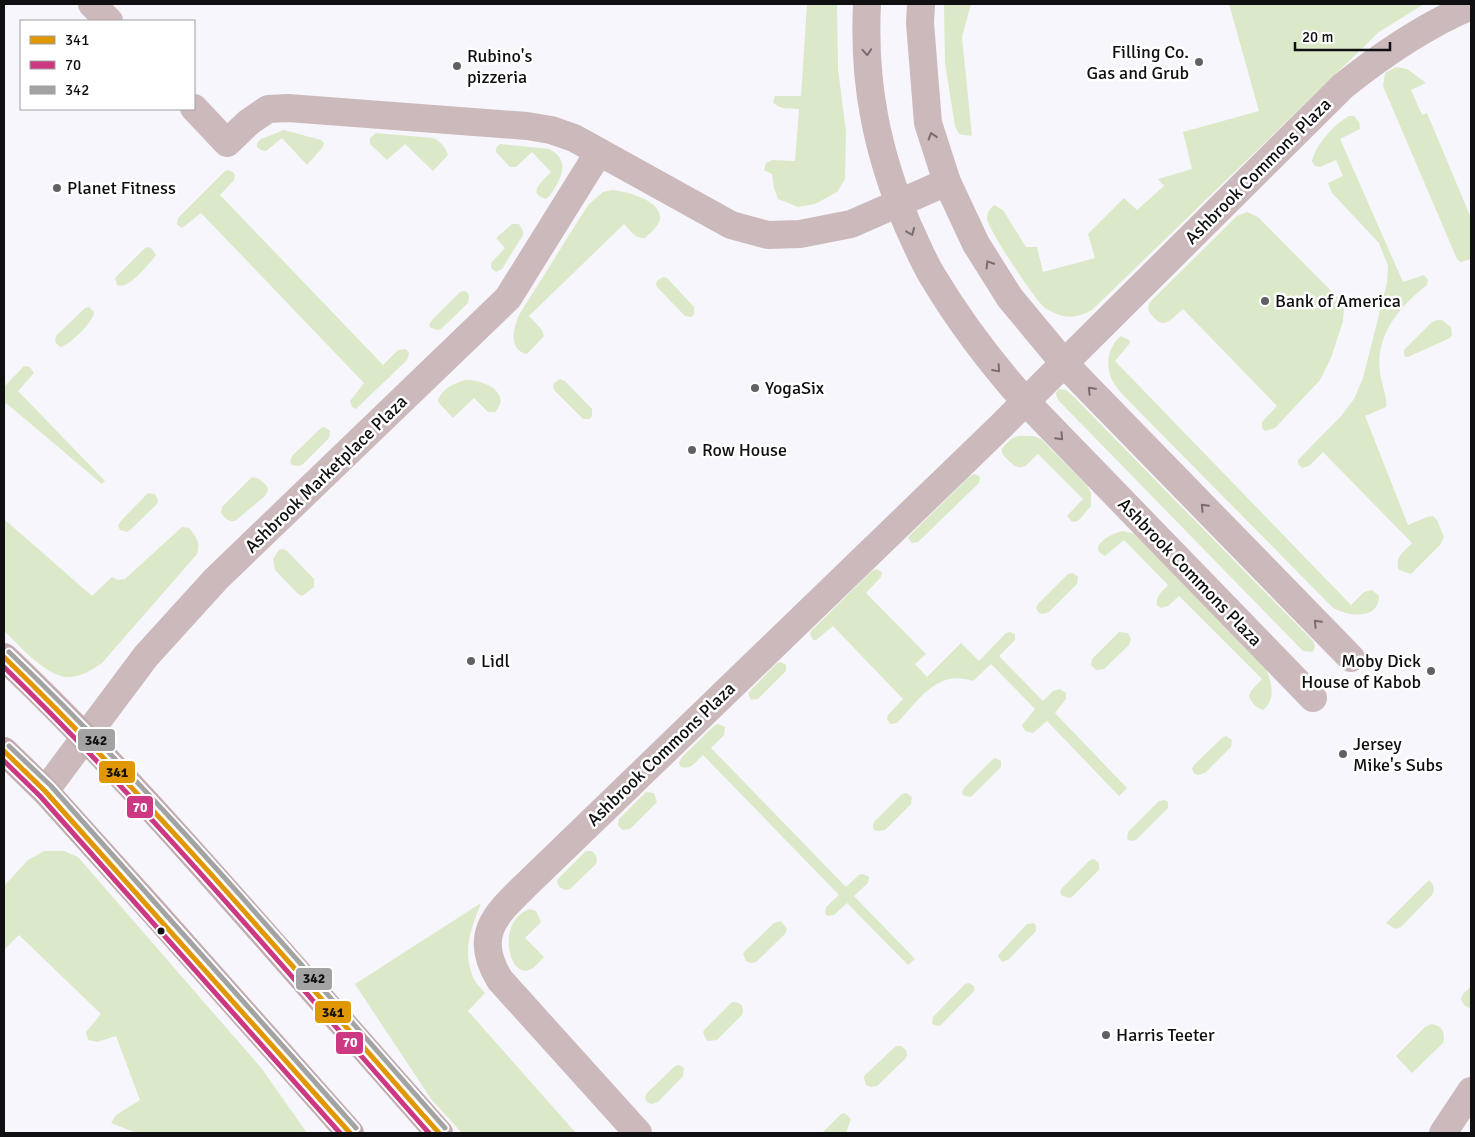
<svg xmlns="http://www.w3.org/2000/svg" width="1475" height="1137" font-family="Signika,sans-serif">
<style>
.green{fill:#dbe9c8}
.lines{fill:none;stroke-linecap:round;stroke-linejoin:round}
.minor{stroke:#ccb9bb;stroke-width:28}
.secondary{stroke:#c2acaf;stroke-width:28}
.bus-1-casing{stroke:#fff;stroke-width:9}
.bus-2-casing{stroke:#fff;stroke-width:9}
.bus-3-casing{stroke:#fff;stroke-width:9}
.bus-1{stroke:#e09702;stroke-width:5}
.bus-2{stroke:#cd3883;stroke-width:5}
.bus-3{stroke:#a3a3a3;stroke-width:5}
.oneway{stroke:#776d6f}
.poi-dot{fill:#616065;stroke:#fff;stroke-width:2}
.bus-dot{fill:#101013;stroke:#fff;stroke-width:2}
.labels{text-anchor:middle;stroke-width:5;stroke-linejoin:round;paint-order:stroke}
.poi-label{font-size:18px;fill:#101013;stroke:#fff;text-anchor:start}
.street-label{font-size:18px;fill:#101013;stroke:#fff}
.line-badge{stroke:#fff;stroke-width:2}
.badge-label{font-size:14px;text-anchor:middle;font-weight:bold;fill:#fff}
.pale-badge-label{font-size:14px;text-anchor:middle;font-weight:bold;fill:#111}
</style>
<rect width="100%" height="100%" fill="#f7f6fc"/>
<g class="green">
<path d="M807,4h30l1,65 8,63 -1,47 -8,13 -22,12 -17,3 -20,-8 -4,-11 -2,-14 -8,-4 2,-7 6,-3 23,1 4,-52c-9,-1 -20,1 -26,-7l2,-6h26z"/>
<polygon points="944,4 971,4 962,37 972,136 959,134 955,126 945,63"/>
<path d="M1229,4h195l-45,28 -287,278c-9,5 -19,8 -29,6 -5,-1 -13,-5 -18,-8 -10,-8 -57,-78 -58,-90 0,-6 3,-9 7,-13l9,5 23,37h11l6,25 52,-14 -7,-24 36,-36 13,12 27,-24 -6,-7 34,-10 -9,-37 76,-21z"/>
<polygon points="1396,67 1407,69 1426,83 1411,90 1422,115 1427,113 1471,218 1471,259 1461,262 1457,259 1383,86 1385,73"/>
<path d="M1349,116h5l5,6 1,7 -20,10 63,143 21,-7 4,5 -1,5c-28,22 -52,50 -47,88 1,9 8,26 6,34l-21,9 43,109 19,-8 6,-1 4,4 7,17 -4,8 -29,29 -12,-4c-5,-13 5,-18 13,-27l-89,-91 -14,14 -7,2 -4,-4v-4l3,-3 41,-42 12,-16 9,-21 24,-95 1,-17 -9,-23 -47,-50 -4,-10 15,-7 -7,-16 -16,7 -5,-1 -3,-5c4,-16 22,-37 37,-45z"/>
<polygon points="284,130 321,140 324,143 322,148 307,165 282,138 266,151 261,150 257,147 257,143 261,139"/>
<path d="M376,133l57,5c7,3 13,10 15,17l-15,16 -28,-27 -18,16 -17,-16v-6z"/>
<path d="M500,144l49,5c18,9 15,23 7,37 -3,5 -6,10 -10,13 -21,-6 -2,-19 5,-27l-19,-20 -16,15h-6l-14,-15v-4z"/>
<polygon points="228,170 233,172 235,175 234,180 220,195 383,365 398,350 406,349 409,353 407,360 356,409 352,407 350,401 364,383 201,213 182,228 177,224 178,218 224,172"/>
<path d="M612,190c14,1 51,11 48,29 -2,8 -10,14 -15,19 -10,1 -15,-8 -21,-14l-95,92 13,14 2,6 -17,18c-19,-4 -14,-25 -8,-39l69,-110 15,-13z"/>
<path d="M1247,212l11,5 82,83 4,9 -1,12 -12,37 -11,22 -45,48 -10,3 -3,-3v-6l15,-16 -94,-97c-15,13 -20,23 -35,1l1,-6 3,-4 85,-84z"/>
<polygon points="512,224 519,224 523,231 523,235 502,269 496,272 491,268 491,263 505,248 496,238"/>
<path d="M149,247l3,2 4,6 -2,3c-8,8 -25,32 -37,27l-2,-7 30,-30z"/>
<polygon points="663,277 667,278 694,307 694,314 692,317 685,316 658,288 656,285 657,281"/>
<polygon points="464,291 467,292 469,296 468,303 441,329 438,330 431,328 429,325 432,320 460,292"/>
<path d="M89,307l5,5c1,8 -25,34 -34,35l-5,-5 1,-6 29,-28z"/>
<polygon points="1437,320 1442,320 1451,327 1452,335 1450,338 1408,357 1404,356 1404,350 1432,322"/>
<path d="M1121,336l8,4 1,3 -15,18 236,244 13,-13 8,-2 7,6c0,25 -32,20 -46,12l-209,-212c-4,-5 -9,-10 -12,-16 -7,-15 -4,-34 9,-44z"/>
<polygon points="24,366 30,367 34,373 18,391 105,481 102,484 6,403 4,405 4,387"/>
<polygon points="560,379 565,381 592,409 592,416 590,419 583,419 555,391 553,387 554,383"/>
<path d="M465,380c18,-1 48,13 30,32h-7l-14,-14 -21,20 -14,-15 -1,-3c5,-12 15,-16 27,-20z"/>
<polygon points="1059,389 1066,390 1074,397 1313,641 1315,646 1313,652 1303,651 1060,402 1057,398 1056,393"/>
<polygon points="324,427 330,431 329,438 302,465 298,466 292,465 290,462 292,456 321,428"/>
<path d="M1018,436h16l7,3 45,45 5,9v13l-13,15 -6,1 -5,-6 16,-17 -45,-45c-11,9 -15,21 -29,7 -4,-4 -8,-6 -7,-13l9,-9z"/>
<polygon points="975,474 980,477 979,483 918,542 912,543 908,538 910,535 971,475"/>
<path d="M252,477l7,2 8,7 1,4 -3,6 -30,25c-7,1 -10,-3 -14,-8l1,-6z"/>
<polygon points="148,493 155,494 158,500 157,504 130,530 127,532 120,530 118,526 120,522"/>
<path d="M4,519l88,77 20,-19 6,3 7,-1 57,-52 7,1c7,8 12,15 8,26l-95,109c-10,7 -22,15 -36,14 -21,-2 -47,-32 -62,-46z"/>
<path d="M1123,531l12,3 131,135c6,13 10,31 -3,41 -7,-2 -12,-8 -14,-14l2,-5 11,-12 -83,-83 -11,10 -8,2 -3,-3c-2,-9 6,-14 11,-20l-44,-45 -19,16c-20,-9 9,-24 18,-25z"/>
<polygon points="283,549 287,551 314,579 314,587 302,596 298,594 275,570 273,559 279,550"/>
<path d="M876,569l6,3 -1,5 -15,16 60,61 -11,10 12,13 34,-34 18,18 27,-28 4,-1 5,2v6l-16,16 44,45 10,-10 7,-2 6,4v6l-11,14 72,75 -8,8 -72,-75 -14,12 -8,-2 -3,-6 13,-16 -44,-45 -18,17c-36,-12 -53,18 -76,42l-7,1 -3,-5 1,-4 15,-16 -70,-73 -17,14h-3l-3,-6 1,-3 62,-61z"/>
<polygon points="1073,573 1078,577 1077,584 1049,612 1042,614 1038,612 1036,608 1038,604 1068,574"/>
<polygon points="1119,632 1128,633 1131,639 1129,645 1104,669 1096,670 1091,665 1092,659"/>
<polygon points="781,662 786,665 786,671 758,699 751,700 748,694 750,691 777,663"/>
<path d="M719,724l6,3 -1,8 -13,13 135,139 13,-12 4,-1 6,3 -1,6 -14,13 61,63 -7,6 -61,-62 -13,12 -6,1 -3,-2 1,-7 13,-12 -136,-140c-7,6 -11,15 -22,12l-2,-4 2,-5 34,-33z"/>
<polygon points="1226,736 1232,740 1231,747 1205,773 1198,775 1194,773 1192,769 1194,765 1222,738"/>
<polygon points="995,758 1001,761 1001,767 972,796 969,797 963,795 962,792 964,788 992,760"/>
<polygon points="646,792 654,793 657,802 630,829 622,830 618,825 619,819"/>
<polygon points="906,793 912,797 911,804 885,830 879,831 874,830 873,826 874,822 902,794"/>
<polygon points="1165,800 1168,802 1168,808 1136,840 1132,841 1127,839 1128,832 1159,801"/>
<polygon points="44,851 64,851 78,857 262,1069 307,1133 134,1133 134,1132 111,1123 116,1115 140,1100 116,1036 97,1042 88,1040 86,1032 101,1014 19,935 4,950 4,886 28,860"/>
<path d="M586,851h5c5,3 7,7 5,13l-26,25 -5,1 -6,-3 -2,-6 2,-3z"/>
<polygon points="1094,859 1099,863 1099,870 1073,896 1070,898 1062,896 1060,892 1062,888 1090,860"/>
<path d="M1429,880c5,5 6,9 3,15l-31,32 -6,2 -9,-6z"/>
<path d="M481,903c-10,26 -19,47 -8,74 2,6 8,11 12,16l-17,18 108,122h-114l-31,-34 -76,-115z"/>
<path d="M530,909l6,2 5,11 -16,16 19,19c-4,4 -9,11 -15,13 -22,7 -32,-51 1,-61z"/>
<polygon points="781,921 787,929 785,934 756,962 751,963 746,961 743,954 745,951 774,923"/>
<polygon points="1034,923 1036,926 1036,931 1008,960 1002,962 998,956 1000,953 1027,924"/>
<polygon points="969,983 974,986 974,991 941,1025 938,1026 932,1024 933,1017 965,984"/>
<polygon points="1471,986 1471,1009 1464,1005 1461,999 1463,994"/>
<path d="M732,1002c9,0 13,5 10,13l-25,25 -9,1 -2,-2 -3,-7 2,-3z"/>
<path d="M1431,1024c11,1 15,9 12,19l-31,30 -16,-17 29,-29z"/>
<polygon points="896,1046 901,1046 906,1050 907,1056 905,1059 877,1086 871,1087 866,1085 864,1078 865,1075"/>
<polygon points="679,1065 684,1068 683,1076 658,1102 651,1104 647,1102 645,1098 647,1093 675,1066"/>
<polygon points="845,1113 851,1119 846,1133 822,1133 841,1114"/>
</g>
<g class="lines">
<g class="minor">
<polyline points="92,4 109,21"/>
<path d="M867,4c-4,80 10,148 41,222 8,17 15,35 25,51 27,45 58,86 93,125l287,296"/>
<polyline points="921,4 920,23 928,123 947,182 976,244 1010,298 1064,363 1084,384 1351,658"/>
<polyline points="194,108 227,143 249,122 268,109 288,108 527,126 551,130 574,138 731,225 768,235 800,234 851,224 947,182"/>
<polyline points="45,791 146,656 216,579 508,298 599,152"/>
<path d="M638,1133l-138,-153c-28,-45 -4,-66 27,-96l473,-457 343,-341c40,-32 81,-60 128,-80"/>
<polyline points="1443,1133 1471,1091"/>
</g>
<g class="secondary">
<path d="M4,657c97,92 185,192 273,292 54,62 108,123 162,184"/>
<polyline points="4,751 45,791 154,912 350,1133"/>
</g>
<g class="bus-1-casing">
<g id="bus-1">
<path d="M4,657c154,150 293,315 435,476"/>
<polyline points="4,751 45,791 350,1133"/>
</g>
</g>
<g class="bus-2-casing">
<g id="bus-2">
<path d="M4,667c151,147 286,309 425,466"/>
<polyline points="4,761 40,796 340,1133"/>
</g>
</g>
<g class="bus-3-casing">
<g id="bus-3">
<path d="M9,652c155,149 293,315 436,476"/>
<polyline points="9,746 51,786 356,1128"/>
</g>
</g>
<use href="#bus-1" class="bus-1"/>
<use href="#bus-2" class="bus-2"/>
<use href="#bus-3" class="bus-3"/>
</g>
<defs><path id="oneway-chevron" d="M-2-3.5L2.5 0L-2 3.5" fill="none" stroke-width="1.6" stroke-linecap="round" stroke-linejoin="round" transform="scale(1.25)"/></defs>
<g class="oneway">
<use href="#oneway-chevron" transform="translate(867 52) rotate(86)"/>
<use href="#oneway-chevron" transform="translate(932 136) rotate(-107)"/>
<use href="#oneway-chevron" transform="translate(911 232) rotate(67)"/>
<use href="#oneway-chevron" transform="translate(989 264) rotate(-122)"/>
<use href="#oneway-chevron" transform="translate(997 369) rotate(49)"/>
<use href="#oneway-chevron" transform="translate(1091 390) rotate(-134)"/>
<use href="#oneway-chevron" transform="translate(1060 437) rotate(46)"/>
<use href="#oneway-chevron" transform="translate(1204 507) rotate(-134)"/>
<use href="#oneway-chevron" transform="translate(1317 623) rotate(-134)"/>
</g>
<g class="poi-dot">
<circle cx="1199" cy="62" r="5"/>
<circle cx="457" cy="66" r="5"/>
<circle cx="57" cy="188" r="5"/>
<circle cx="1265" cy="301" r="5"/>
<circle cx="755" cy="388" r="5"/>
<circle cx="692" cy="450" r="5"/>
<circle cx="471" cy="661" r="5"/>
<circle cx="1431" cy="671" r="5"/>
<circle cx="1343" cy="754" r="5"/>
<circle cx="1106" cy="1035" r="5"/>
</g>
<circle class="bus-dot" cx="161" cy="931" r="4.5"/>
<g class="labels">
<g class="poi-label">
<text x="1189" y="58" text-anchor="end">Filling Co.<tspan x="1189" dy="21">Gas and Grub</tspan></text>
<text x="467" y="62">Rubino's<tspan x="467" dy="21">pizzeria</tspan></text>
<text x="67" y="194">Planet Fitness</text>
<text x="1275" y="307">Bank of America</text>
<text x="765" y="394">YogaSix</text>
<text x="702" y="456">Row House</text>
<text x="481" y="667">Lidl</text>
<text x="1421" y="667" text-anchor="end">Moby Dick<tspan x="1421" dy="21">House of Kabob</tspan></text>
<text x="1353" y="750">Jersey<tspan x="1353" dy="21">Mike's Subs</tspan></text>
<text x="1116" y="1041">Harris Teeter</text>
</g>
<g class="street-label">
<text transform="translate(1258 171) rotate(-45)" y="6">Ashbrook Commons Plaza</text>
<text transform="translate(326 474) rotate(-44)" y="6">Ashbrook Marketplace Plaza</text>
<text transform="translate(1190 572) rotate(46)" y="6">Ashbrook Commons Plaza</text>
<text transform="translate(661 754) rotate(-44)" y="6">Ashbrook Commons Plaza</text>
</g>
</g>
<g class="line-badge">
<rect x="77" y="728" width="39" height="24" rx="5" fill="#a3a3a3"/>
<rect x="98" y="760" width="38" height="24" rx="5" fill="#e09702"/>
<rect x="126" y="795" width="28" height="24" rx="5" fill="#cd3883"/>
<rect x="295" y="967" width="38" height="24" rx="5" fill="#a3a3a3"/>
<rect x="314" y="1000" width="38" height="24" rx="5" fill="#e09702"/>
<rect x="335" y="1031" width="29" height="24" rx="5" fill="#cd3883"/>
</g>
<g class="badge-label">
<text x="140" y="812">70</text>
<text x="350" y="1047">70</text>
</g>
<g class="pale-badge-label">
<text x="96" y="745">342</text>
<text x="117" y="777">341</text>
<text x="314" y="983">342</text>
<text x="333" y="1017">341</text>
</g>
<rect width="1475" height="1137" fill="none" stroke="#101013" stroke-width="10"/>
<rect x="20" y="20" width="175" height="90" fill="#ffffff" stroke="#9f9fa1"/>
<rect x="30" y="36" width="25" height="8" fill="#e09702" stroke="#9f9fa1"/>
<text x="65" y="45" font-size="15" fill="#101013">341</text>
<rect x="30" y="61" width="25" height="8" fill="#cd3883" stroke="#9f9fa1"/>
<text x="65" y="70" font-size="15" fill="#101013">70</text>
<rect x="30" y="86" width="25" height="8" fill="#a3a3a3" stroke="#9f9fa1"/>
<text x="65" y="95" font-size="15" fill="#101013">342</text>
<path d="M1295 42v8h95v-8" fill="none" stroke="#101013" stroke-width="2.5"/>
<text x="1302" y="42" font-size="15" fill="#101013" stroke="#ffffff" stroke-width="4" paint-order="stroke">20 m</text>
</svg>
